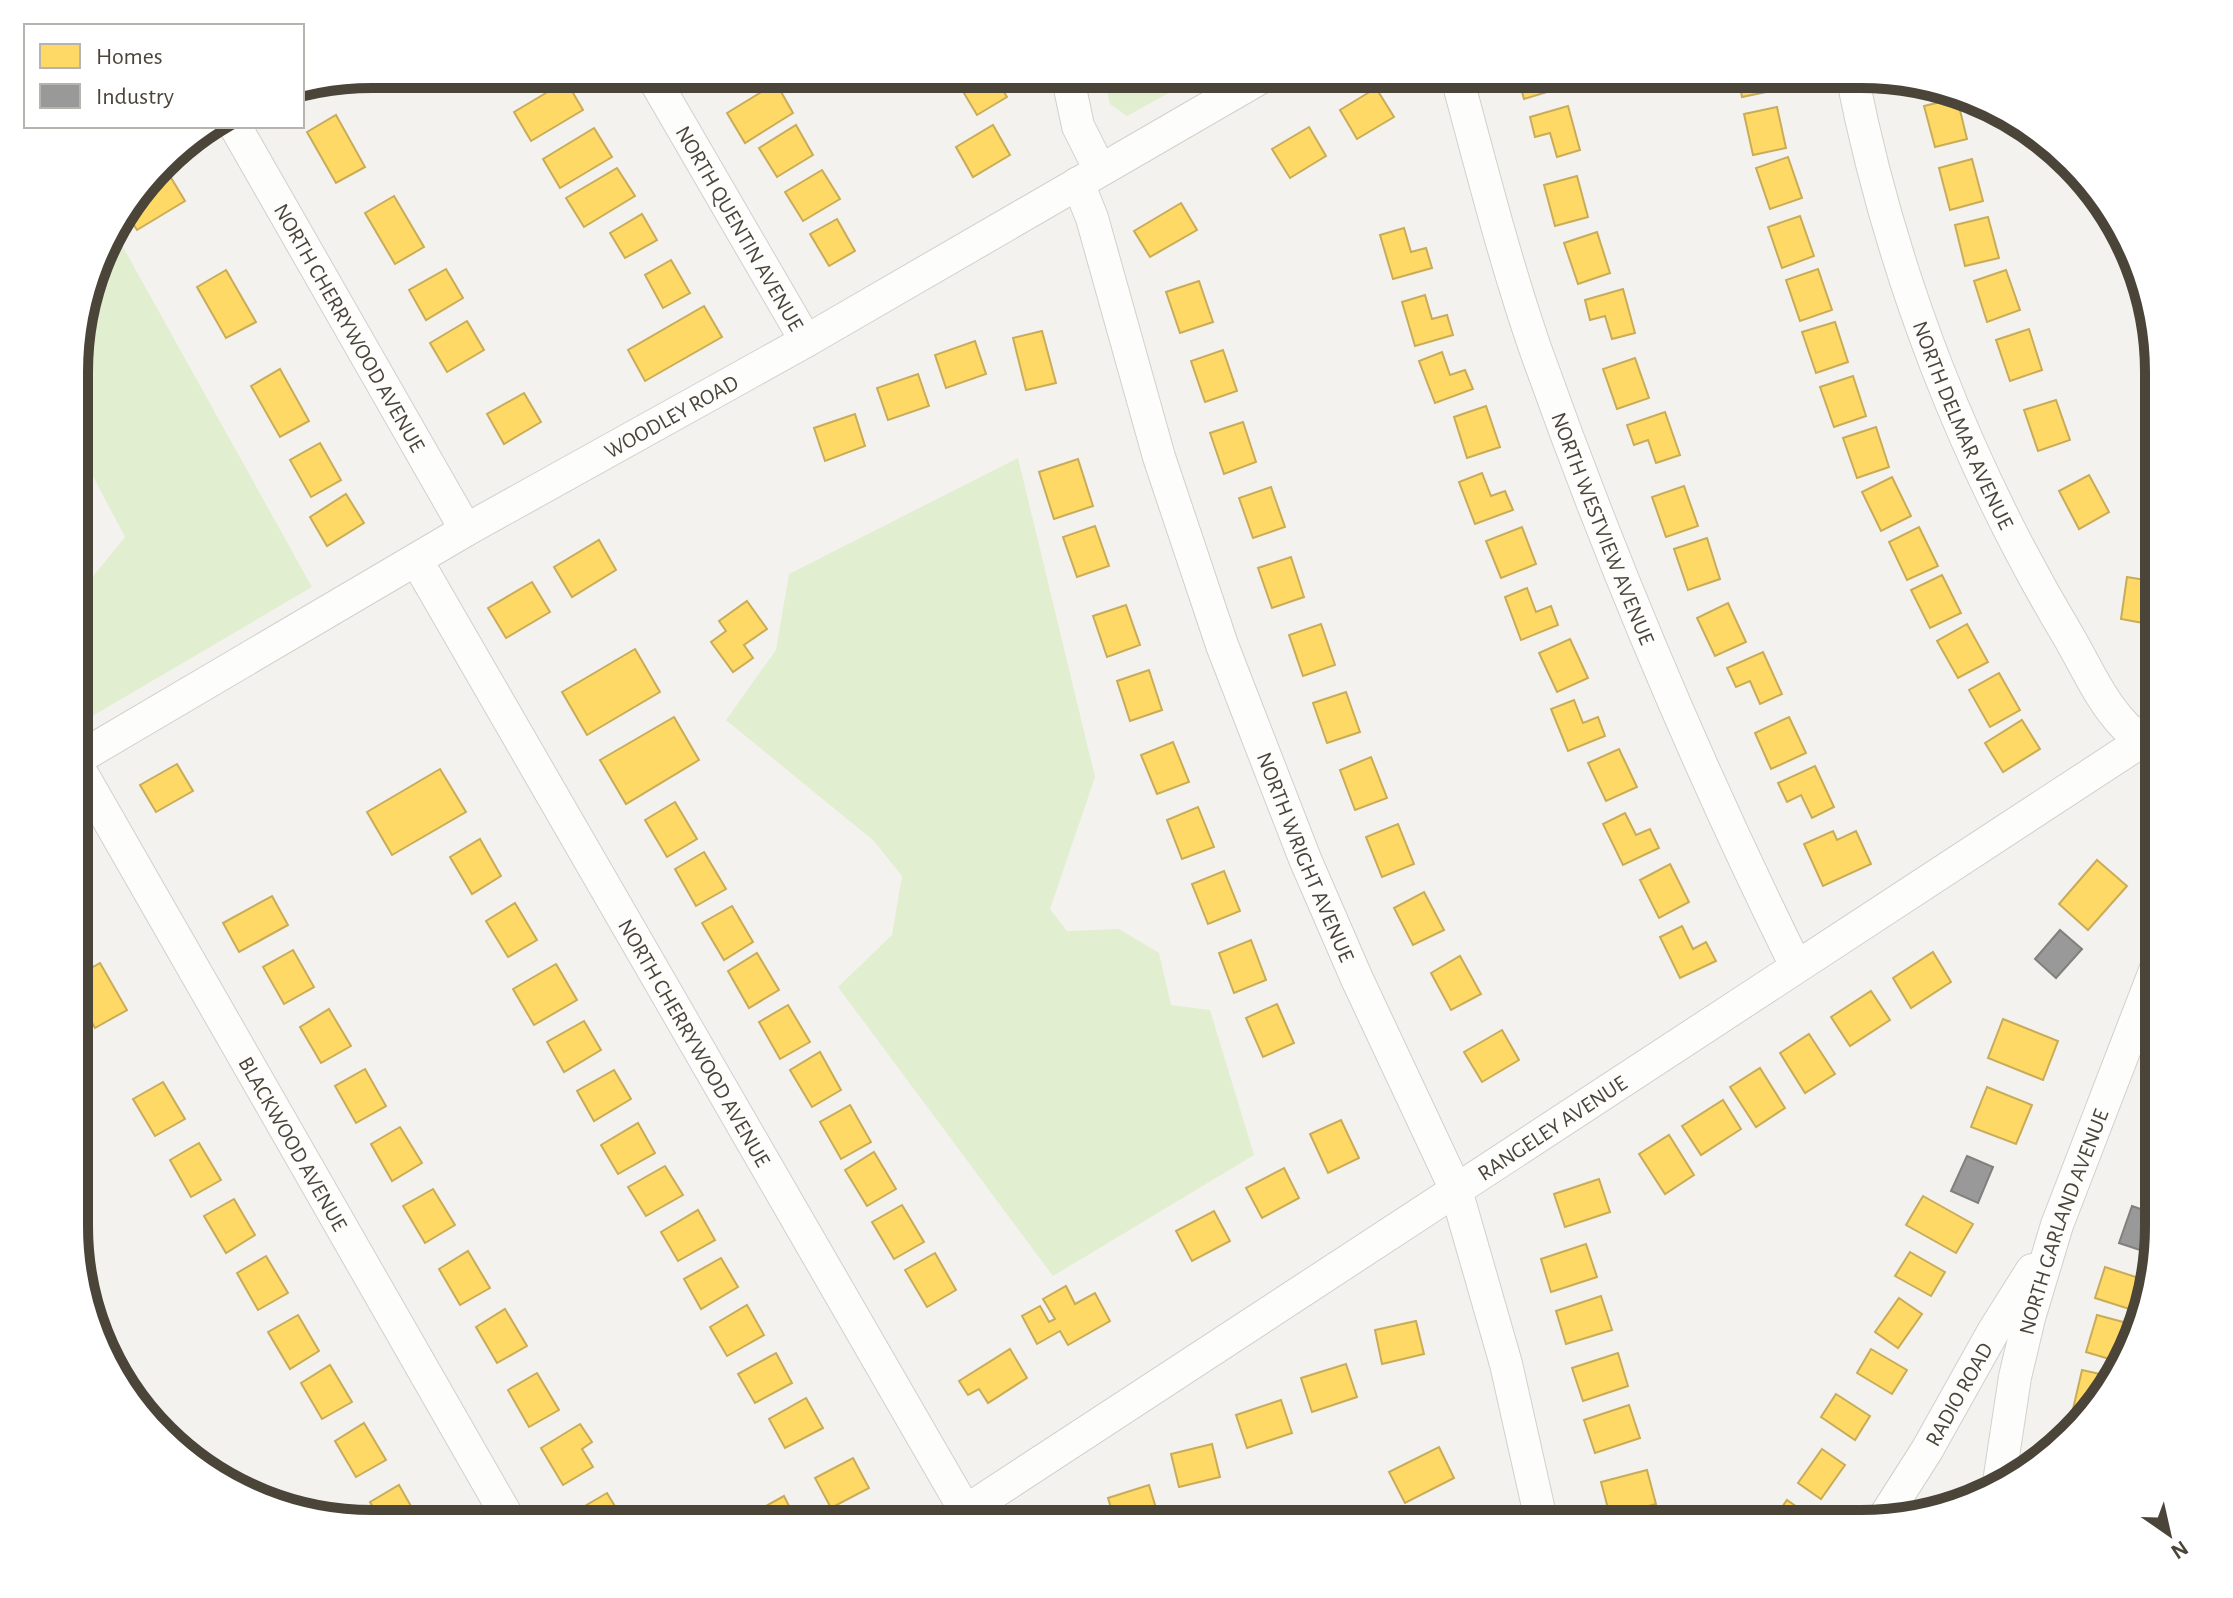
<svg xmlns="http://www.w3.org/2000/svg" width="2233" height="1598" font-family="'Alegreya Sans',sans-serif">
<style>
.green{fill:#e1eecf}
.homes{fill:#ffd966;stroke:#c9ac58;stroke-width:2}
.industry{fill:#999;stroke:#82807c;stroke-width:2}
.lines{fill:none;stroke-linecap:round;stroke-linejoin:round}
.minor-casing{stroke:#d2d0cb;stroke-width:34}
.minor{stroke:#fdfdfc;stroke-width:32}
.labels{text-anchor:middle;stroke-width:8;stroke-linejoin:round;paint-order:stroke}
.street-label{font-size:22px;fill:#4b4439;stroke:#fff}
.rim{fill:none;stroke:#4b4439;stroke-width:10}
</style>
<rect width="100%" height="100%" fill="#f4f2ee"/>
<g class="green">
<polygon points="1103,74 1203,74 1127,116 1110,104"/>
<polygon points="113,229 312,587 77,725 77,596 125,537 77,446 77,334 105,240"/>
<polygon points="1018,458 1095,777 1050,909 1067,931 1119,929 1159,953 1171,1005 1210,1010 1254,1155 1053,1276 838,987 892,935 902,876 874,841 726,720 776,650 789,574"/>
</g>
<g class="homes">
<polygon points="497,74 535,74 507,91"/>
<polygon points="714,74 732,74 719,82"/>
<polygon points="961,74 993,74 1007,97 977,115 955,78"/>
<polygon points="1517,74 1556,74 1560,88 1524,99"/>
<polygon points="1738,75 1773,75 1776,90 1742,97"/>
<polygon points="566,81 583,110 531,141 514,112"/>
<polygon points="776,83 793,113 745,143 727,113"/>
<polygon points="319,85 321,89 302,99 302,88"/>
<polygon points="1376,88 1394,117 1357,139 1340,110"/>
<polygon points="1957,98 1967,139 1935,147 1924,106"/>
<polygon points="1568,106 1580,150 1557,157 1550,133 1535,137 1530,117"/>
<polygon points="1777,107 1786,148 1753,155 1744,114"/>
<polygon points="336,115 365,167 336,183 307,132"/>
<polygon points="796,125 813,155 777,177 759,148"/>
<polygon points="993,125 1010,155 973,177 956,147"/>
<polygon points="1309,127 1326,156 1290,178 1272,149"/>
<polygon points="594,128 612,157 560,188 543,159"/>
<polygon points="1788,157 1802,198 1770,209 1756,168"/>
<polygon points="1972,159 1983,201 1950,210 1939,168"/>
<polygon points="617,168 635,196 584,227 566,198"/>
<polygon points="822,170 840,199 803,221 785,192"/>
<polygon points="167,171 185,201 137,230 126,212 150,181"/>
<polygon points="1577,176 1588,217 1555,226 1544,185"/>
<polygon points="394,196 424,247 395,264 365,213"/>
<polygon points="1181,203 1197,230 1150,257 1134,231"/>
<polygon points="642,214 657,240 625,258 610,233"/>
<polygon points="1800,216 1814,256 1782,268 1768,227"/>
<polygon points="1988,217 1999,258 1965,266 1955,225"/>
<polygon points="837,219 855,251 829,266 810,234"/>
<polygon points="1404,228 1411,252 1426,248 1432,268 1393,279 1380,235"/>
<polygon points="1597,232 1610,273 1578,284 1564,243"/>
<polygon points="671,260 690,293 663,308 645,275"/>
<polygon points="446,269 463,298 426,320 409,290"/>
<polygon points="1818,269 1832,310 1800,321 1786,280"/>
<polygon points="226,270 256,322 226,338 197,287"/>
<polygon points="2006,270 2020,310 1987,322 1974,281"/>
<polygon points="1199,281 1213,322 1180,333 1166,292"/>
<polygon points="1623,289 1635,333 1612,339 1605,316 1590,320 1585,300"/>
<polygon points="1425,295 1432,319 1447,315 1453,335 1415,346 1402,302"/>
<polygon points="704,306 722,337 645,381 628,350"/>
<polygon points="467,321 484,350 447,372 430,343"/>
<polygon points="1835,322 1848,362 1816,373 1802,332"/>
<polygon points="2029,329 2042,370 2010,381 1996,340"/>
<polygon points="1042,331 1056,383 1026,390 1013,338"/>
<polygon points="975,341 986,374 946,388 935,355"/>
<polygon points="1223,350 1237,391 1205,402 1191,361"/>
<polygon points="1442,352 1450,375 1465,370 1473,389 1435,403 1419,361"/>
<polygon points="1635,358 1649,398 1617,409 1603,369"/>
<polygon points="280,369 309,421 280,437 251,386"/>
<polygon points="918,374 929,406 888,420 877,388"/>
<polygon points="1853,376 1866,416 1834,427 1820,387"/>
<polygon points="524,393 541,422 504,444 487,414"/>
<polygon points="2056,400 2070,440 2038,451 2024,410"/>
<polygon points="1486,406 1500,447 1467,458 1454,417"/>
<polygon points="1665,412 1680,455 1656,463 1648,440 1634,445 1627,425"/>
<polygon points="855,414 865,446 825,461 814,428"/>
<polygon points="1243,422 1256,462 1224,474 1210,433"/>
<polygon points="1876,427 1889,467 1857,478 1843,438"/>
<polygon points="320,443 341,480 311,497 290,460"/>
<polygon points="1078,459 1093,506 1054,519 1039,472"/>
<polygon points="1482,473 1491,496 1505,491 1513,510 1475,524 1459,482"/>
<polygon points="2089,475 2109,512 2079,529 2059,491"/>
<polygon points="1892,477 1911,516 1881,531 1862,492"/>
<polygon points="1684,486 1698,526 1666,537 1652,497"/>
<polygon points="1271,487 1285,527 1253,538 1239,498"/>
<polygon points="346,494 364,523 327,546 310,517"/>
<polygon points="1095,526 1109,566 1077,577 1063,537"/>
<polygon points="1522,527 1536,564 1501,578 1486,541"/>
<polygon points="1919,527 1938,566 1907,580 1889,542"/>
<polygon points="1707,538 1720,579 1688,590 1674,549"/>
<polygon points="599,540 616,570 572,597 554,567"/>
<polygon points="1291,557 1304,597 1272,608 1258,568"/>
<polygon points="1942,575 1961,613 1930,628 1911,590"/>
<polygon points="2127,577 2158,582 2158,599 2154,625 2121,619"/>
<polygon points="532,582 550,612 506,638 488,608"/>
<polygon points="1527,588 1536,612 1551,606 1558,625 1521,640 1505,597"/>
<polygon points="747,601 767,629 744,645 753,658 733,672 711,642 726,631 719,621"/>
<polygon points="1728,603 1746,642 1715,656 1697,618"/>
<polygon points="1126,605 1140,645 1107,657 1093,616"/>
<polygon points="1321,624 1335,665 1303,676 1289,635"/>
<polygon points="1967,624 1988,662 1958,678 1937,641"/>
<polygon points="1570,639 1588,678 1557,692 1539,653"/>
<polygon points="635,649 660,692 587,735 562,692"/>
<polygon points="1763,652 1782,694 1760,704 1750,681 1736,687 1727,668"/>
<polygon points="1149,670 1162,710 1130,721 1117,681"/>
<polygon points="1999,673 2020,710 1990,727 1969,690"/>
<polygon points="1346,692 1360,732 1327,743 1313,703"/>
<polygon points="1574,700 1583,723 1598,717 1605,736 1568,751 1551,709"/>
<polygon points="674,717 699,760 626,804 600,760"/>
<polygon points="1789,717 1806,753 1771,769 1755,733"/>
<polygon points="2022,720 2040,749 2003,772 1985,743"/>
<polygon points="1173,742 1189,782 1157,794 1141,755"/>
<polygon points="1619,749 1637,787 1606,801 1588,763"/>
<polygon points="1371,757 1387,798 1355,810 1340,770"/>
<polygon points="177,764 193,791 156,812 140,785"/>
<polygon points="1815,766 1834,807 1812,818 1801,795 1787,802 1778,783"/>
<polygon points="440,769 466,812 392,855 367,812"/>
<polygon points="675,802 697,839 667,857 645,820"/>
<polygon points="1198,807 1214,847 1182,859 1167,820"/>
<polygon points="1625,813 1636,835 1650,829 1659,848 1623,865 1603,824"/>
<polygon points="1398,824 1414,864 1382,877 1366,837"/>
<polygon points="1833,831 1837,840 1856,831 1871,864 1823,886 1804,844"/>
<polygon points="480,839 501,876 472,894 450,857"/>
<polygon points="704,852 726,889 696,906 675,869"/>
<polygon points="2097,860 2127,886 2088,930 2059,904"/>
<polygon points="1670,864 1689,902 1659,918 1640,880"/>
<polygon points="1224,871 1240,911 1208,924 1192,884"/>
<polygon points="1424,892 1444,930 1413,945 1394,908"/>
<polygon points="272,896 288,925 239,952 223,923"/>
<polygon points="515,903 537,940 508,957 486,921"/>
<polygon points="732,906 753,942 724,960 702,923"/>
<polygon points="1682,926 1693,949 1706,942 1716,961 1680,978 1660,937"/>
<polygon points="1251,940 1266,980 1234,993 1219,953"/>
<polygon points="293,950 314,987 284,1004 263,967"/>
<polygon points="1933,952 1951,982 1911,1008 1893,978"/>
<polygon points="757,953 779,990 749,1008 728,971"/>
<polygon points="1460,956 1481,994 1451,1010 1431,973"/>
<polygon points="100,963 127,1010 95,1028 77,996 77,976"/>
<polygon points="556,964 577,1000 534,1025 513,989"/>
<polygon points="1871,991 1890,1020 1850,1046 1831,1017"/>
<polygon points="1277,1004 1294,1043 1263,1057 1246,1018"/>
<polygon points="788,1005 810,1042 780,1059 759,1022"/>
<polygon points="329,1009 351,1046 321,1063 300,1027"/>
<polygon points="2003,1019 2058,1041 2043,1080 1988,1058"/>
<polygon points="584,1021 601,1050 564,1072 547,1042"/>
<polygon points="1502,1030 1519,1060 1482,1082 1464,1052"/>
<polygon points="1809,1034 1835,1074 1805,1093 1780,1053"/>
<polygon points="820,1052 841,1090 812,1107 790,1070"/>
<polygon points="1760,1068 1785,1108 1756,1127 1730,1087"/>
<polygon points="365,1069 386,1106 356,1123 335,1086"/>
<polygon points="614,1070 631,1099 594,1121 577,1091"/>
<polygon points="163,1082 185,1119 155,1136 133,1099"/>
<polygon points="1987,1087 2032,1105 2016,1144 1971,1127"/>
<polygon points="1723,1100 1741,1129 1701,1155 1682,1126"/>
<polygon points="850,1105 871,1142 841,1159 820,1122"/>
<polygon points="1341,1120 1359,1158 1328,1173 1310,1134"/>
<polygon points="638,1123 655,1153 618,1174 601,1145"/>
<polygon points="400,1127 422,1163 392,1181 371,1144"/>
<polygon points="1669,1135 1694,1175 1665,1194 1639,1154"/>
<polygon points="199,1143 221,1180 191,1197 170,1160"/>
<polygon points="874,1152 896,1189 867,1206 845,1170"/>
<polygon points="665,1166 683,1195 646,1216 628,1187"/>
<polygon points="1284,1168 1299,1198 1262,1218 1246,1188"/>
<polygon points="1599,1179 1610,1212 1565,1227 1554,1194"/>
<polygon points="433,1189 455,1225 425,1243 403,1206"/>
<polygon points="1923,1196 1973,1224 1956,1253 1906,1225"/>
<polygon points="234,1199 255,1235 226,1253 204,1216"/>
<polygon points="902,1205 924,1242 894,1259 872,1222"/>
<polygon points="698,1210 715,1240 678,1261 661,1232"/>
<polygon points="1214,1211 1230,1241 1192,1261 1176,1231"/>
<polygon points="1586,1244 1597,1277 1551,1292 1541,1259"/>
<polygon points="468,1251 490,1288 460,1305 439,1269"/>
<polygon points="1910,1252 1945,1272 1931,1296 1895,1276"/>
<polygon points="935,1253 956,1290 927,1307 905,1270"/>
<polygon points="266,1256 288,1293 258,1310 237,1273"/>
<polygon points="721,1258 738,1287 701,1309 684,1279"/>
<polygon points="2105,1267 2151,1282 2145,1314 2095,1298"/>
<polygon points="1066,1286 1075,1304 1095,1293 1110,1321 1068,1345 1060,1331 1037,1344 1022,1316 1040,1306 1049,1322 1055,1319 1043,1299"/>
<polygon points="1601,1296 1612,1330 1566,1344 1556,1311"/>
<polygon points="1899,1298 1922,1314 1898,1348 1875,1332"/>
<polygon points="747,1305 764,1335 727,1356 710,1327"/>
<polygon points="505,1309 527,1346 497,1363 476,1327"/>
<polygon points="298,1315 319,1351 290,1369 268,1332"/>
<polygon points="2097,1315 2127,1323 2116,1361 2086,1352"/>
<polygon points="1416,1321 1424,1354 1382,1364 1375,1330"/>
<polygon points="1010,1349 1027,1378 988,1403 979,1389 968,1395 959,1381"/>
<polygon points="1871,1349 1907,1370 1892,1394 1857,1373"/>
<polygon points="776,1353 792,1383 755,1403 738,1374"/>
<polygon points="1618,1353 1628,1386 1583,1401 1572,1368"/>
<polygon points="1346,1364 1357,1397 1312,1412 1301,1378"/>
<polygon points="330,1365 352,1402 322,1419 301,1383"/>
<polygon points="2082,1370 2113,1377 2097,1408 2091,1413 2073,1409"/>
<polygon points="537,1373 559,1410 529,1427 508,1390"/>
<polygon points="1836,1394 1870,1416 1855,1440 1821,1417"/>
<polygon points="806,1398 823,1428 785,1448 769,1419"/>
<polygon points="1281,1400 1292,1433 1247,1448 1236,1415"/>
<polygon points="1629,1405 1640,1438 1595,1453 1584,1420"/>
<polygon points="364,1423 386,1460 356,1477 335,1441"/>
<polygon points="580,1424 592,1442 582,1449 593,1467 563,1485 541,1448"/>
<polygon points="1212,1444 1220,1477 1179,1487 1171,1454"/>
<polygon points="1439,1447 1454,1478 1405,1503 1389,1472"/>
<polygon points="1822,1449 1845,1465 1821,1499 1798,1483"/>
<polygon points="853,1458 869,1488 831,1508 815,1478"/>
<polygon points="1647,1470 1656,1504 1610,1516 1601,1482"/>
<polygon points="399,1485 420,1522 418,1523 382,1523 370,1502"/>
<polygon points="1149,1485 1159,1518 1141,1524 1116,1524 1108,1498"/>
<polygon points="607,1493 625,1523 586,1523 578,1510"/>
<polygon points="784,1496 798,1524 750,1524 746,1517"/>
<polygon points="1787,1500 1810,1516 1804,1524 1770,1524"/>
<polygon points="1446,1510 1453,1524 1418,1524"/>
<polygon points="1077,1516 1082,1524 1066,1524"/>
</g>
<g class="industry">
<polygon points="2060,930 2082,949 2056,978 2035,959"/>
<polygon points="2155,1155 2158,1156 2158,1197 2143,1191"/>
<polygon points="1967,1156 1993,1167 1978,1203 1951,1191"/>
<polygon points="2132,1206 2158,1215 2146,1252 2119,1243"/>
</g>
<g class="lines">
<g class="minor-casing">
<g id="minor">
<path id="s1" d="M651,74l155,267"/>
<polyline points="1067,74 1078,126 1100,170"/>
<path id="s2" d="M1456,74c25,92 48,184 79,274 75,211 162,418 261,618"/>
<path id="s3" d="M1852,75c39,198 114,391 218,564 16,28 32,64 55,87 5,6 14,9 20,13"/>
<path id="s4" d="M235,126l231,404"/>
<path id="s5" d="M1078,183l14,35 67,239 63,188 83,214 52,120 99,211 50,174 36,160"/>
<path id="s6" d="M417,561l556,963"/>
<path id="s7" d="M77,759l389,-229 340,-189 461,-267"/>
<path id="s8" d="M77,765l434,758"/>
<path id="s9" d="M1998,1489l17,-112 14,-59 28,-93 101,-262"/>
<path id="s10" d="M1883,1519l44,-69 66,-118 39,-62"/>
<path id="s11" d="M946,1524l1199,-785 13,3"/>
</g>
</g>
<use href="#minor" class="minor"/>
</g>
<g class="labels">
<g class="street-label">
<text dy="8" stroke="none"><textPath href="#s1" startOffset="178">NORTH QUENTIN AVENUE</textPath></text>
<text dy="8" stroke="none"><textPath href="#s4" startOffset="232">NORTH CHERRYWOOD AVENUE</textPath></text>
<text dy="8" stroke="none"><textPath href="#s7" startOffset="686">WOODLEY ROAD</textPath></text>
<text dy="8" stroke="none"><textPath href="#s3" startOffset="368">NORTH DELMAR AVENUE</textPath></text>
<text dy="8" stroke="none"><textPath href="#s2" startOffset="478">NORTH WESTVIEW AVENUE</textPath></text>
<text dy="8" stroke="none"><textPath href="#s5" startOffset="712">NORTH WRIGHT AVENUE</textPath></text>
<text dy="8" stroke="none"><textPath href="#s6" startOffset="556">NORTH CHERRYWOOD AVENUE</textPath></text>
<text dy="8" stroke="none"><textPath href="#s11" startOffset="724">RANGELEY AVENUE</textPath></text>
<text dy="8" stroke="none"><textPath href="#s8" startOffset="436">BLACKWOOD AVENUE</textPath></text>
<text dy="8" stroke="none"><textPath href="#s9" startOffset="276">NORTH GARLAND AVENUE</textPath></text>
<text dy="8" stroke="none"><textPath href="#s10" startOffset="146">RADIO ROAD</textPath></text>
</g>
</g>
<path d="M0 0H2233V1598H0ZM372 88H1861A284 284 0 0 1 2145 372V1226A284 284 0 0 1 1861 1510H372A284 284 0 0 1 88 1226V372A284 284 0 0 1 372 88Z" fill="#fff" fill-rule="evenodd"/>
<path class="rim" d="M372 88H1861A284 284 0 0 1 2145 372V1226A284 284 0 0 1 1861 1510H372A284 284 0 0 1 88 1226V372A284 284 0 0 1 372 88Z"/>
<rect x="24" y="24" width="280" height="104" fill="#ffffff" stroke="#b7b4b0" stroke-width="2"/>
<rect x="40" y="44" width="40" height="24" fill="#ffd966" stroke="#b7b4b0" stroke-width="2"/>
<text x="96" y="64" font-size="24" fill="#4b4439">Homes</text>
<rect x="40" y="84" width="40" height="24" fill="#999999" stroke="#b7b4b0" stroke-width="2"/>
<text x="96" y="104" font-size="24" fill="#4b4439">Industry</text>
<g transform="translate(2169 1534) rotate(146)" stroke="#ffffff" stroke-width="6" paint-order="stroke">
<path d="M0-6L14 30L0 20L-14 30Z" fill="#4b4439"/>
<text y="-12" font-size="22" font-weight="bold" text-anchor="middle" fill="#4b4439">N</text>
</g>
</svg>
